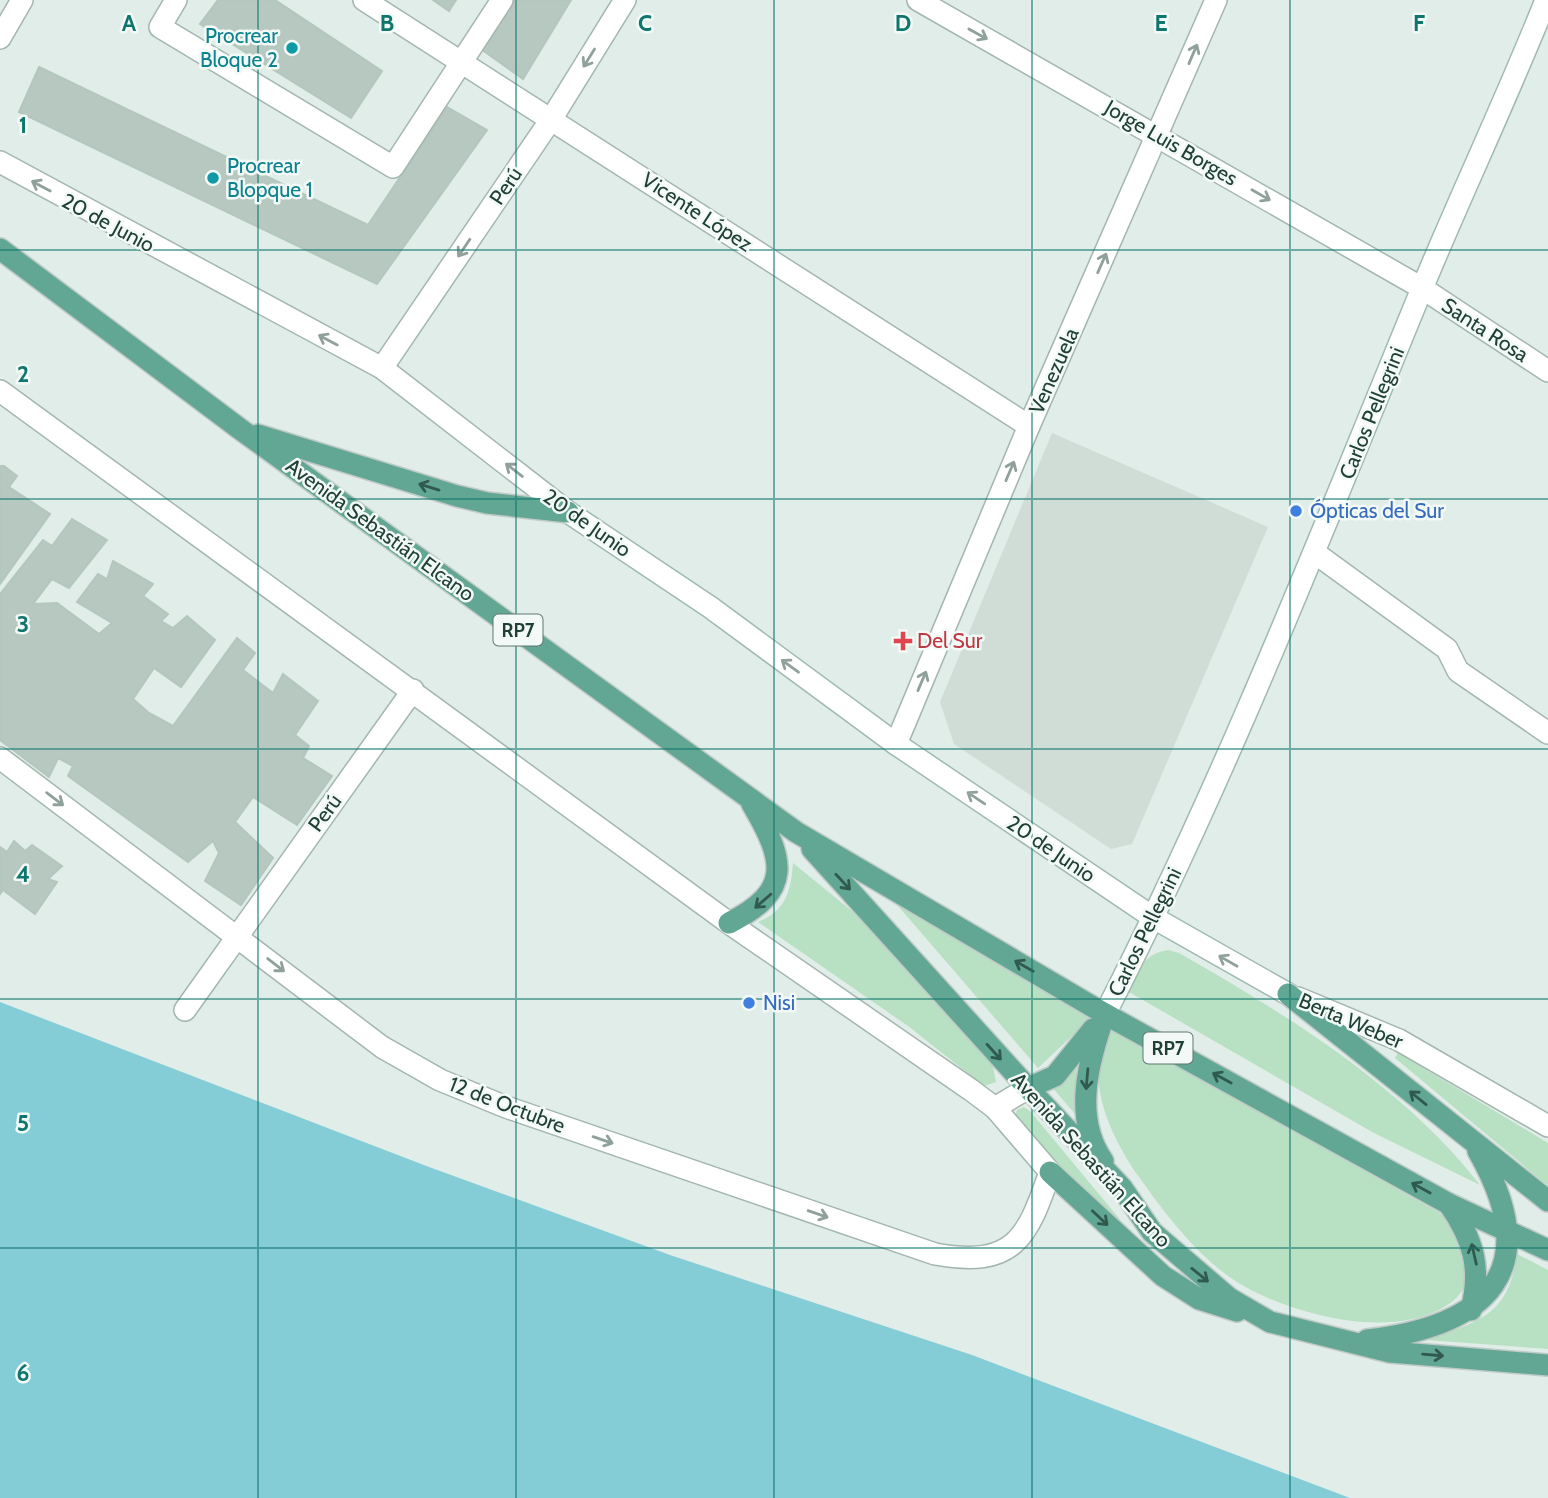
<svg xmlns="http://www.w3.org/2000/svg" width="1548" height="1498" font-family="Cabin,sans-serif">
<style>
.built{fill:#cfddd6}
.green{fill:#b8e0c2}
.water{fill:#84cdd7}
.building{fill:#b6c8c0;stroke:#b3c7be;stroke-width:2}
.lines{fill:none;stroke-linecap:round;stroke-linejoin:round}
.street-casing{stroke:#a3b6af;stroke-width:24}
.secondary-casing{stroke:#9fbaaf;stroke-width:24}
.primary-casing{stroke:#c1cac7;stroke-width:24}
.street{stroke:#fff;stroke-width:21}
.secondary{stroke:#fff;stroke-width:21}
.primary{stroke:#62a793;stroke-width:21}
.oneway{stroke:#90a09a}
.oneway2{stroke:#305a4d}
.grid{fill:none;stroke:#0f766e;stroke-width:2;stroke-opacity:0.55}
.culture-dot{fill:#0f9aa8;stroke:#f2f9f6;stroke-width:2.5}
.shop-dot{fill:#3f7fe0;stroke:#f2f9f6;stroke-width:2.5}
.health-dot{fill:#e0444e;stroke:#f2f9f6;stroke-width:2.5}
.labels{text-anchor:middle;stroke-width:5;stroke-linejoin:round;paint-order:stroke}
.shield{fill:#f2f9f6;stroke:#5f7870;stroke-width:2}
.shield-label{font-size:19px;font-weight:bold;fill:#204036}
.culture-label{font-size:21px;fill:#0d838f;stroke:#f2f9f6;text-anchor:end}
.street-label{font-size:21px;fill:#204036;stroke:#f2f9f6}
.shop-label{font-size:21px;fill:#366cbe;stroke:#f2f9f6;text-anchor:start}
.health-label{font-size:21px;fill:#be3a42;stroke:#f2f9f6;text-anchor:start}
.grid-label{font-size:23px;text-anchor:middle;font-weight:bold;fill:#0f766e;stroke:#f2f9f6;stroke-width:5;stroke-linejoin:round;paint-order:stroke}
</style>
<rect width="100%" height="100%" fill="#e1ede8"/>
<polygon class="built" points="1052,433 1268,527 1132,844 1111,849 954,744 940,702"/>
<g class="green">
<path d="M793,863l76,62 124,141 3,16 -12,4 -76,-60 -150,-104c28,-11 33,-31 35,-59z"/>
<polygon points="886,892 1090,1019 1038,1068"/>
<path d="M1168,950l11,3c107,61 225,134 301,232l-106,-52 -245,-141c8,-21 14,-38 39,-42z"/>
<path d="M1112,1029l328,184c19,17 26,29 27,54 1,21 -8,32 -26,42 -57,30 -152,5 -204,-27 -39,-25 -71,-67 -98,-105 -22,-31 -47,-79 -39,-118 2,-10 8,-21 12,-30z"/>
<polygon points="1398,1053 1548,1143 1548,1186 1395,1058"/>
<polygon points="1076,1067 1082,1122 1051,1086"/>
<polygon points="1024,1107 1030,1111 1122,1222 1046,1155 1015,1116 1017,1110"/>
<path d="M1517,1254l31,16v79l-121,-9c53,-19 82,-25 90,-86z"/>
</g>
<polygon class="water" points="0,1002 429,1167 670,1255 972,1355 1350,1498 0,1498"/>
<g class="building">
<polygon points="218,0 275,0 382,71 351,118 200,24"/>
<polygon points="433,0 456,0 449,11"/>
<polygon points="514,0 571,0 523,79 481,49"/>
<polygon points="39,67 368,225 447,107 487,130 377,284 19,112"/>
<polygon points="0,466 4,466 17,476 9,487 50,514 0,584"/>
<polygon points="72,519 107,540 69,588 52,579 33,604 57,603 99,634 112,623 77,602 98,574 107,579 113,561 153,584 143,596 168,614 161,621 173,628 187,616 215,640 181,687 154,668 133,699 149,713 173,726 237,638 255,653 243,670 273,693 283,674 318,701 295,735 309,746 303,758 332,776 297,825 253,797 235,822 273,858 241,905 205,881 219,853 213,841 188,862 68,776 73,766 58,758 49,777 0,740 0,594 43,540 52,546"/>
<polygon points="14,841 25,851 32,845 62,866 48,879 57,882 35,914 3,890 0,894 0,847 7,852"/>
</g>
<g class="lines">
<g class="street-casing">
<g id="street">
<polyline points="176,0 160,27 393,167 502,0"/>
<polyline points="364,0 1029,426"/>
<polyline points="918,0 1422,288 1548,371"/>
<polyline points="0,38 22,0"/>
<polyline points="0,162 382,368 568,512"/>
<polyline points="382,368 552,118 625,0"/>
<path d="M0,391l729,532 242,167 24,18 55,64c-23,67 -36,96 -115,82l-429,-147 -66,-27 -58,-33 -382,-289"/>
<polyline points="1315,553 1447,649 1458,671 1548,733"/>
<polyline points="896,744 1029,426 1216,0"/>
<polyline points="1298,998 1399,1040 1548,1126"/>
<polyline points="185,1010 413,690"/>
<polyline points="995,1108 1028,1088"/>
</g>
</g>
<g class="secondary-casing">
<g id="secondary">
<polyline points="568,512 710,607 896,744 1154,918 1288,994"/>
<path d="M1105,1014c120,-234 216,-480 316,-723 40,-97 86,-193 125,-291"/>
</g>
</g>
<g class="primary-casing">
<g id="primary">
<polyline points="0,249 240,429 796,832 1105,1014 1449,1204 1548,1250"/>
<polyline points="258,435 457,496 487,503 568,512"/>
<polyline points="812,849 1028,1088 1122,1188 1152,1232 1229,1298 1270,1322 1390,1352 1548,1365"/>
<path d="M729,923c64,-32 56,-63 23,-119"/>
<polyline points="1288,994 1548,1201"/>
<polyline points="1028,1088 1055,1076 1093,1029"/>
<path d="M1103,1161c-31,-44 -14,-102 2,-147"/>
<polyline points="1050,1172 1163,1276 1199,1299 1237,1311"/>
<path d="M1449,1204c24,35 33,64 22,106"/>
<path d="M1367,1340c121,-14 179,-70 111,-189"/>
</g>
</g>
<use href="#street" class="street"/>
<use href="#secondary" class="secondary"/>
<use href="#primary" class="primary"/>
</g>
<defs><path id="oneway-shaft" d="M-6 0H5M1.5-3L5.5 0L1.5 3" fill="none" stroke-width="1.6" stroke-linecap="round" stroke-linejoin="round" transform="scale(1.75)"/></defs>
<g class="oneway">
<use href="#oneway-shaft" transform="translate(978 34) rotate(29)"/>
<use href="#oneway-shaft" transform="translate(1193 54) rotate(-67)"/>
<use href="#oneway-shaft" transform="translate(589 58) rotate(122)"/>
<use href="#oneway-shaft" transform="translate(41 186) rotate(-152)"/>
<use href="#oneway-shaft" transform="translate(1261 195) rotate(30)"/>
<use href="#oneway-shaft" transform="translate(464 248) rotate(124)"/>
<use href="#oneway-shaft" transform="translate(1102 263) rotate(-66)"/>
<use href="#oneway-shaft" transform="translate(328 340) rotate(-152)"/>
<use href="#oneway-shaft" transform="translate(514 470) rotate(-142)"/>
<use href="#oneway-shaft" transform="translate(1010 471) rotate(-67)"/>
<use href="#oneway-shaft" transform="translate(790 666) rotate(-144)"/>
<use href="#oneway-shaft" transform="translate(922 681) rotate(-67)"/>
<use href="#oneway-shaft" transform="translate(976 798) rotate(-146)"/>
<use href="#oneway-shaft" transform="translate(55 799) rotate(37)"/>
<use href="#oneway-shaft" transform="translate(1228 961) rotate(-150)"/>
<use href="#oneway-shaft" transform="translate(276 965) rotate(38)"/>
<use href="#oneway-shaft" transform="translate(603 1140) rotate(19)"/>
<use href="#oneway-shaft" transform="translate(818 1214) rotate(19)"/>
</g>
<g class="oneway2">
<use href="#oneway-shaft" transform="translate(429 487) rotate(-163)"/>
<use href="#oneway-shaft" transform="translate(843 882) rotate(47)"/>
<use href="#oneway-shaft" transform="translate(763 901) rotate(139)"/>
<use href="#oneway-shaft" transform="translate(1024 966) rotate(-150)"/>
<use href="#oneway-shaft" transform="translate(994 1052) rotate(48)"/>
<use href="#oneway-shaft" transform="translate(1222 1078) rotate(-151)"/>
<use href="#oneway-shaft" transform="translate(1087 1079) rotate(95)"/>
<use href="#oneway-shaft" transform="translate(1418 1098) rotate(-141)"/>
<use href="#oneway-shaft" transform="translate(1421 1188) rotate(-151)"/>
<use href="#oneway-shaft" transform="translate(1100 1218) rotate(43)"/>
<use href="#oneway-shaft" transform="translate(1474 1254) rotate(-103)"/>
<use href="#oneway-shaft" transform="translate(1200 1275) rotate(39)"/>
<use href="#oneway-shaft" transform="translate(1433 1355) rotate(5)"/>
</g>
<path class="grid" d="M258,0v1498M516,0v1498M774,0v1498M1032,0v1498M1290,0v1498M0,250h1548M0,499h1548M0,749h1548M0,999h1548M0,1248h1548"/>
<g class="culture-dot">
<circle cx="292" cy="48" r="7"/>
<circle cx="213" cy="178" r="7"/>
</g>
<g class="shop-dot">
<circle cx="1296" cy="511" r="7"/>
<circle cx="749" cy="1003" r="7"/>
</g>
<path class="health-dot" d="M899.5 630.5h7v7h7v7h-7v7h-7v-7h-7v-7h7z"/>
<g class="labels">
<g class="shield">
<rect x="493.5" y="614.5" width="49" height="31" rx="5"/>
<rect x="1143.5" y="1032.5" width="49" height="31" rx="5"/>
</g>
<g class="shield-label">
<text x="518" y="637">RP7</text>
<text x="1168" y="1055">RP7</text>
</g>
<g class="culture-label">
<text x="278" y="43">Procrear<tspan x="278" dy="24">Bloque 2</tspan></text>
<text x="227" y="173" text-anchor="start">Procrear<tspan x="227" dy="24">Blopque 1</tspan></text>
</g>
<g class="street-label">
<text transform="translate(1171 143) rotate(30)" y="7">Jorge Luis Borges</text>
<text transform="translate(506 186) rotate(-56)" y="7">Perú</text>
<text transform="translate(697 212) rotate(33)" y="7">Vicente López</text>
<text transform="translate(108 223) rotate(28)" y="7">20 de Junio</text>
<text transform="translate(1485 330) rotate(33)" y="7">Santa Rosa</text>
<text transform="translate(1054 371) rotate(-66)" y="7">Venezuela</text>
<text transform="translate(1372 413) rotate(-68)" y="7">Carlos Pellegrini</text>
<text transform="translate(587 523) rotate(35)" y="7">20 de Junio</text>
<text transform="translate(380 530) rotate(36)" y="7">Avenida Sebastián Elcano</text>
<text transform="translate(325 813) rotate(-54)" y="7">Perú</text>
<text transform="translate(1051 849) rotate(34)" y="7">20 de Junio</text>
<text transform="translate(1145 932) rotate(-64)" y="7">Carlos Pellegrini</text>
<text transform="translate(1351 1021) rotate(23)" y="7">Berta Weber</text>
<text transform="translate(507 1105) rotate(21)" y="7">12 de Octubre</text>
<text transform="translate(1091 1160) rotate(48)" y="7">Avenida Sebastián Elcano</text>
</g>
<g class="shop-label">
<text x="1310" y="518">Ópticas del Sur</text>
<text x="763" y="1010">Nisi</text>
</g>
<g class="health-label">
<text x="917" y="648">Del Sur</text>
</g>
</g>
<g class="grid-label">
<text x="129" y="31">A</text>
<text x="387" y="31">B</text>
<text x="645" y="31">C</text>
<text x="903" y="31">D</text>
<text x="1161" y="31">E</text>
<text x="1419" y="31">F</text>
<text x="23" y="133">1</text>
<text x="23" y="382">2</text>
<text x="23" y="632">3</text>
<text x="23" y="882">4</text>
<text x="23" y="1131">5</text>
<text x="23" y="1381">6</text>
</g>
</svg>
